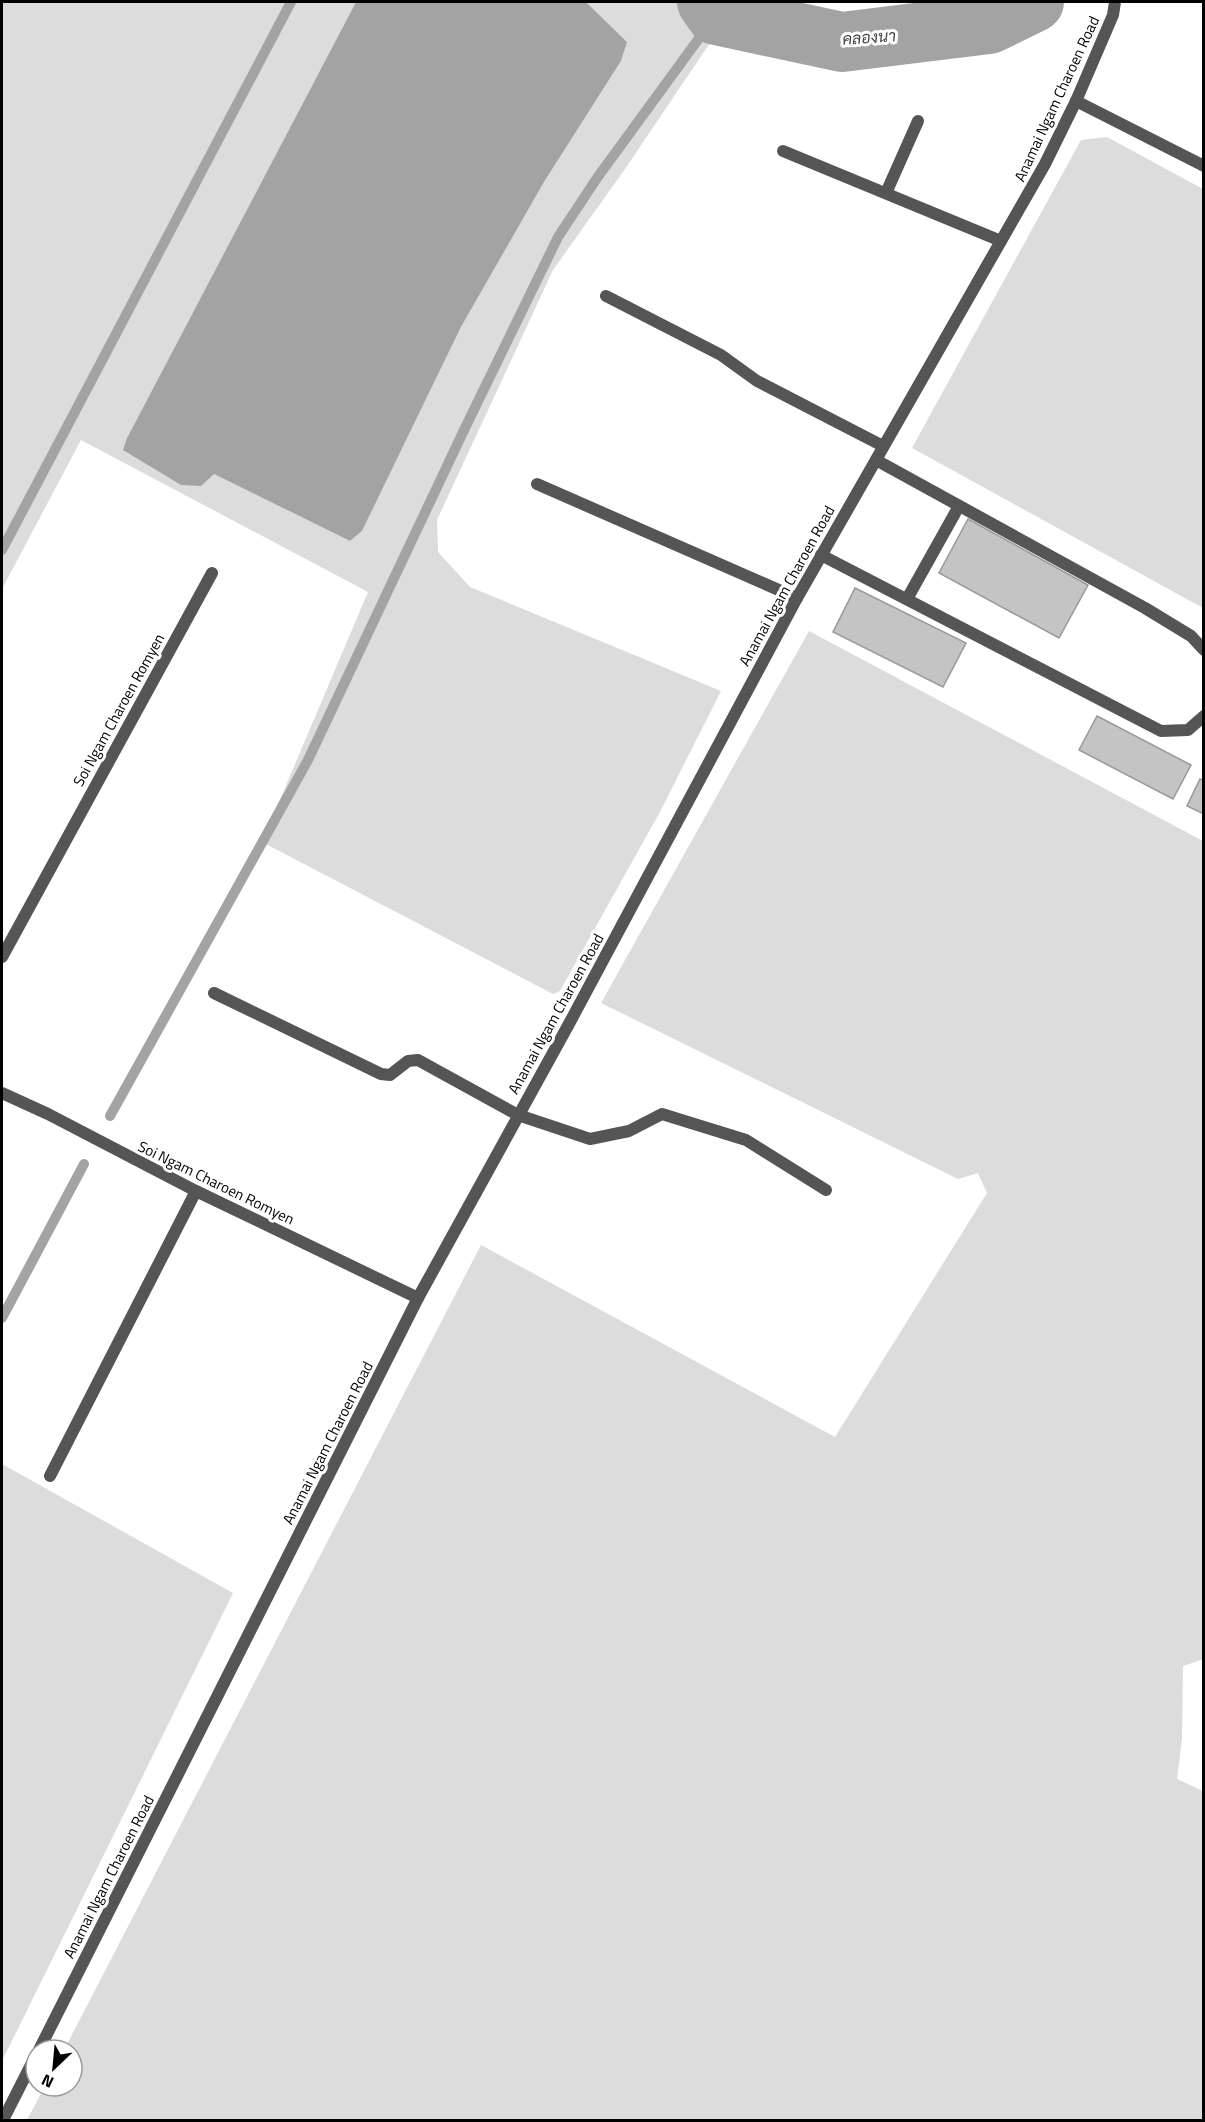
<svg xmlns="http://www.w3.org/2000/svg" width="1205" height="2122" font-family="'Titillium Web',Sarabun,sans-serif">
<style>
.green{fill:#dcdcdc}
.water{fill:#a3a3a3}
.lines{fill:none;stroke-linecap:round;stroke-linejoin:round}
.stream{stroke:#a3a3a3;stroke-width:10}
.river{stroke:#a3a3a3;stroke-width:60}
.building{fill:#c4c4c4;stroke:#999;stroke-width:1.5}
.service{stroke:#555;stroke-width:12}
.minor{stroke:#555;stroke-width:12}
.tertiary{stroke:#555;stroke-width:12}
.labels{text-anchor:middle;stroke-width:6;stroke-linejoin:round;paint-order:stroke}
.street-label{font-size:15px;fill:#000;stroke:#fff}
.water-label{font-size:16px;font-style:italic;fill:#444;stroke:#fff}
</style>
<rect width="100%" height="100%" fill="#fff"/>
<g class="green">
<polygon points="2,2 356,2 127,438 214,474 350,541 362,531 461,327 544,182 621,61 627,42 586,2 682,2 693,19 714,37 625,169 553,270 437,520 438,552 470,587 721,691 661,810 560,991 553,994 262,842 368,592 81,440 2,589"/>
<polygon points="1107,137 1203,189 1203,608 912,448 1081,140"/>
<polygon points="809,631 1203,841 1204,1659 1183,1666 1182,1739 1177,1779 1203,1791 1203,2120 27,2120 45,2086 72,2086 72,2050 64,2050 481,1245 835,1437 987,1193 978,1173 958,1179 601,1003"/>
<polygon points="2,1464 233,1593 2,2061"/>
</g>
<polygon class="water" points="356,2 586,2 627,42 621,61 544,182 461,327 362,531 350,541 214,474 201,486 181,485 123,450 127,438"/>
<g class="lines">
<g class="stream">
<polyline points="2,550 291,2"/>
<polyline points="110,1116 308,760 465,428 558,237 597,178 716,15"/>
<polyline points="2,1318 84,1164"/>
</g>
<polyline class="river" points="707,2 716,15 842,42 989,24 1034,2"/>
</g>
<g class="building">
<polygon points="968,519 1088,585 1059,638 939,573"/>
<polygon points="855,588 966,643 943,687 833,632"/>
<polygon points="1097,716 1191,765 1173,799 1079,750"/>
<polygon points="1200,779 1204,781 1204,814 1187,806"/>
</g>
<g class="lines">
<g class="service">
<polyline points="1076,101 1204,166"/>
<polyline points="783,151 1001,241"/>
<polyline points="886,193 918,121"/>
<polyline points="606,296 721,355 757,381 883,446"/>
<polyline points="876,460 1145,608 1191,636 1204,650"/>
<polyline points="537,484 797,598"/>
<polyline points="821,555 1161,731 1188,730 1204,716"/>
<polyline points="907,599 959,506"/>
<polyline points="214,993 381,1074 390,1075 408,1061 418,1060 518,1115 590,1139 629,1131 662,1114 746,1140 826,1190"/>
<polyline points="50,1476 196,1191"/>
</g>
<g class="minor">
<polyline points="2,957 212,573"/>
<polyline points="2,1093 48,1114 196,1191 418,1298"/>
</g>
<g class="tertiary">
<polyline points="39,2050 418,1298 570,1022 797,598 1045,164 1076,101 1113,15 1115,2"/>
<polyline points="3,2120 36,2055"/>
</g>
</g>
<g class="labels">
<g class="street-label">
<text transform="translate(1057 99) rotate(-65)" y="5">Anamai Ngam Charoen Road</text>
<text transform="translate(787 586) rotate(-61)" y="5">Anamai Ngam Charoen Road</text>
<text transform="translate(119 710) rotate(-61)" y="5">Soi Ngam Charoen Romyen</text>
<text transform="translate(556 1014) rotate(-61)" y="5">Anamai Ngam Charoen Road</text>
<text transform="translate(216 1183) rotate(26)" y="5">Soi Ngam Charoen Romyen</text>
<text transform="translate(328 1443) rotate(-63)" y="5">Anamai Ngam Charoen Road</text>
<text transform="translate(109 1877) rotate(-63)" y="5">Anamai Ngam Charoen Road</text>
</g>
<g class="water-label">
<text transform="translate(869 37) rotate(-4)" y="6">คลองนา</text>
</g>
</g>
<rect width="1205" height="2122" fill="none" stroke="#000000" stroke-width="6"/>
<g transform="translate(54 2068) rotate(206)"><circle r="28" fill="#ffffff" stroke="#999999" stroke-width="1.5"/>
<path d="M0-4.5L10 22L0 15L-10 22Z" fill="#000000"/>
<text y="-9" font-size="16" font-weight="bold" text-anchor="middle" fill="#000000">N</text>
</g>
</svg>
